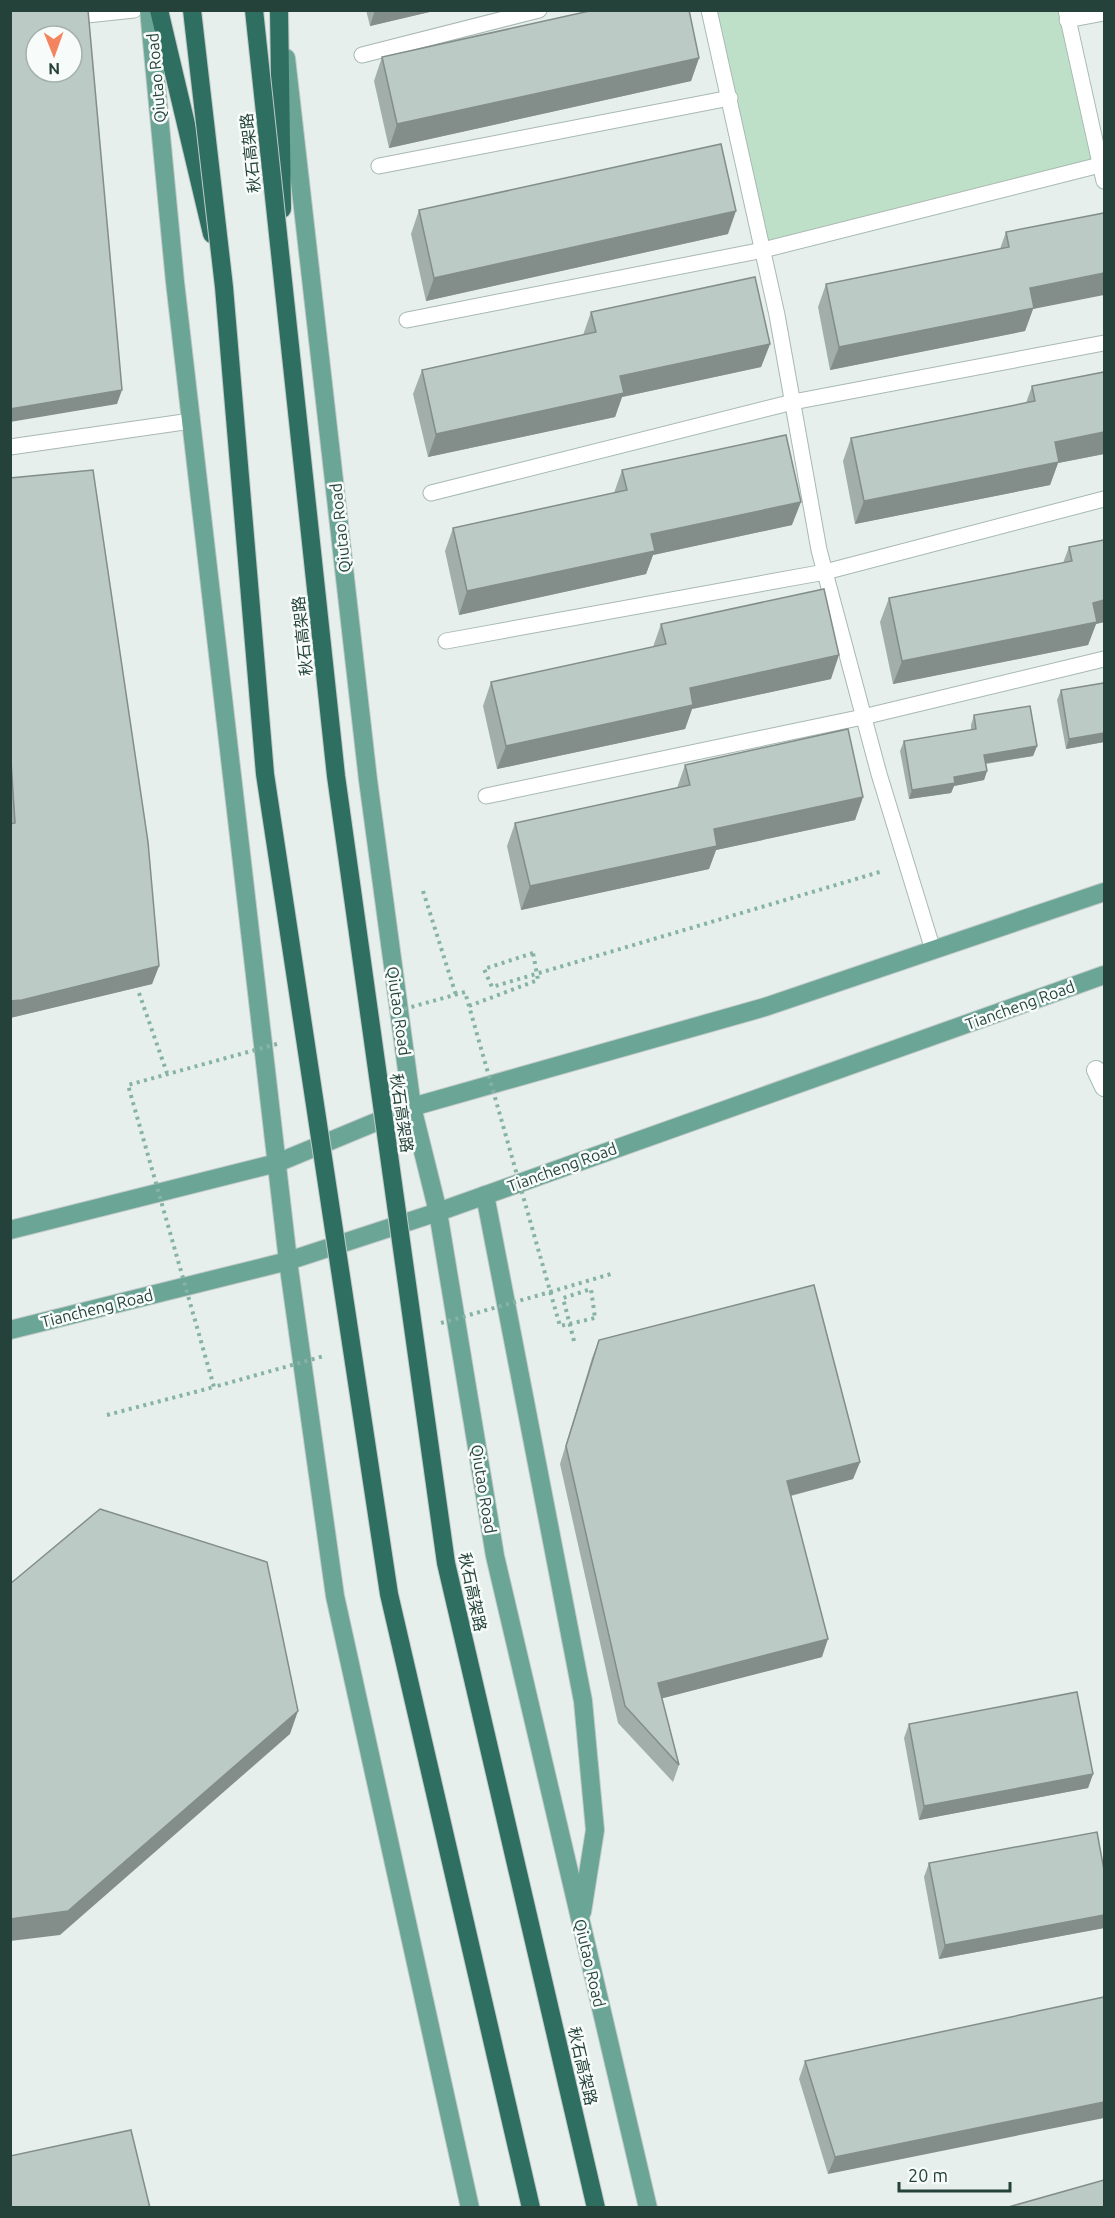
<svg xmlns="http://www.w3.org/2000/svg" width="1115" height="2218" font-family="Ubuntu,'Noto Sans SC',sans-serif">
<style>
.green{fill:#bfe0c8}
.lines{fill:none;stroke-linecap:round;stroke-linejoin:round}
.lane-casing{stroke:#a8b8b2;stroke-width:17}
.secondary-casing{stroke:#a4bbb3;stroke-width:20}
.primary-casing{stroke:#c2cac8;stroke-width:20}
.highway-casing{stroke:#c2cac8;stroke-width:20}
.path{stroke:#86b3a5;stroke-width:4;stroke-dasharray:3 4.5;stroke-linecap:butt}
.lane{stroke:#fff;stroke-width:15}
.secondary{stroke:#fff;stroke-width:18}
.primary{stroke:#6aa596;stroke-width:18}
.highway{stroke:#2f6f62;stroke-width:18}
.highway-bridge-casing{stroke:#c2cac8;stroke-width:20;stroke-linecap:butt}
.path-bridge{stroke:#86b3a5;stroke-width:4;stroke-dasharray:3 4.5;stroke-linecap:butt}
.highway-bridge{stroke:#2f6f62;stroke-width:18}
.wall{fill:#a1aea9}
.shaded-wall{fill:#838d89}
.building{fill:#bbcac4;stroke:#838d89;stroke-width:1.5;fill-rule:evenodd}
.labels{text-anchor:middle;stroke-width:5;stroke-linejoin:round;paint-order:stroke}
.street-label{font-size:16px;fill:#24423a;stroke:#f7fbf9}
</style>
<rect width="100%" height="100%" fill="#e6efeb"/>
<polygon class="green" points="709,11 1070,11 1100,165 763,250"/>
<g class="lines">
<g class="lane-casing">
<g id="lane">
<polyline points="709,10 777,315 819,550 879,774 933,950"/>
<polyline points="1066,10 1104,181"/>
<polyline points="68,17 134,10"/>
<polyline points="1067,20 1104,13"/>
<polyline points="362,55 539,10"/>
<polyline points="379,166 730,98"/>
<polyline points="407,320 763,250 1104,164"/>
<polyline points="10,447 191,421"/>
<polyline points="431,493 793,402 1104,343"/>
<polyline points="446,641 825,572 1104,499"/>
<polyline points="486,796 863,717 1104,659"/>
</g>
</g>
<g class="secondary-casing">
<polyline id="secondary" points="1096,1070 1104,1087"/>
</g>
<g class="primary-casing">
<g id="primary">
<polyline points="149,10 175,282 288,1261 335,1596 470,2208"/>
<polyline points="286,58 368,780 412,1107 438,1212 495,1556 648,2208"/>
<polyline points="485,1195 583,1701 595,1830 582,1912"/>
<polyline points="10,1230 277,1163 412,1107 765,1007 1104,892"/>
<polyline points="10,1330 288,1261 438,1212 1104,975"/>
</g>
</g>
<g class="highway-casing">
<g id="highway">
<polyline points="159,10 212,234"/>
<polyline points="279,10 282,209"/>
</g>
</g>
<g class="path">
<polyline points="423,891 456,995"/>
<polyline points="533,953 484,969 492,987 883,871"/>
<polyline points="139,993 167,1073"/>
<polyline points="550,1292 611,1274"/>
<polyline points="574,1341 563,1298 591,1289 595,1318"/>
<polyline points="107,1415 214,1387"/>
</g>
<use href="#lane" class="lane"/>
<use href="#secondary" class="secondary"/>
<use href="#primary" class="primary"/>
<use href="#highway" class="highway"/>
<g class="highway-bridge-casing">
<g id="highway-bridge">
<polyline points="192,10 224,287 265,774 389,1594 531,2208"/>
<polyline points="254,10 336,776 446,1563 596,2208"/>
</g>
</g>
<g class="path-bridge">
<polyline points="469,1006 538,980 533,953"/>
<polyline points="397,1011 465,992 560,1326 595,1318"/>
<polyline points="277,1044 128,1085 214,1387 324,1356"/>
<polyline points="441,1323 550,1292"/>
</g>
<use href="#highway-bridge" class="highway-bridge"/>
</g>
<g class="wall">
<polygon points="366,10 438,10 370,26"/>
<polygon points="382,57 699,58 691,81 389,148 374,81"/>
<polygon points="419,210 728,234 426,301 411,234"/>
<polygon points="1006,232 1033,309 1025,331 830,370 818,307 826,284 1000,249"/>
<polygon points="591,312 770,344 761,367 622,397 615,417 428,457 413,394 422,370 583,335"/>
<polygon points="1104,372 1104,454 1058,463 1050,485 855,524 843,461 851,438 1026,403 1032,386"/>
<polygon points="622,470 792,525 653,555 646,574 459,615 445,551 453,528 614,493"/>
<polygon points="10,478 159,966 152,984 10,1018"/>
<polygon points="1104,540 1104,622 1096,624 1088,645 893,684 880,622 889,598 1063,563 1069,547"/>
<polygon points="661,624 831,679 692,709 685,729 497,769 483,706 491,682 653,647"/>
<polygon points="1104,683 1104,742 1066,749 1057,700 1061,690"/>
<polygon points="974,715 1037,746 1033,756 986,764 987,771 984,780 954,786 951,793 909,799 900,751 904,741 971,730 971,725"/>
<polygon points="685,765 863,797 855,820 716,850 709,869 521,910 507,846 515,823 677,788"/>
<polygon points="599,1340 860,1462 853,1479 791,1496 822,1657 662,1698 679,1765 673,1782 618,1723 560,1464 592,1358"/>
<polygon points="909,1724 1093,1774 1088,1788 919,1820 904,1738"/>
<polygon points="929,1863 1104,1870 1104,1928 939,1959 924,1877"/>
<polygon points="1104,1997 828,2174 799,2079 805,2061"/>
</g>
<g class="shaded-wall">
<polygon points="375,10 438,10 370,26"/>
<polygon points="699,58 691,81 389,148 397,124"/>
<polygon points="736,211 728,234 426,301 434,278"/>
<polygon points="1104,273 1104,295 1033,309 1025,331 830,370 839,347 1030,288"/>
<polygon points="770,344 761,367 622,397 615,417 428,457 436,434 620,376"/>
<polygon points="122,390 117,404 10,422 10,409"/>
<polygon points="1104,432 1104,454 1058,463 1050,485 855,524 864,501 1055,442"/>
<polygon points="801,502 792,525 653,555 646,574 459,615 467,591 651,534"/>
<polygon points="1104,600 1104,622 1096,624 1088,645 893,684 902,661 1093,603"/>
<polygon points="839,655 831,679 692,709 685,729 497,769 506,746 690,688"/>
<polygon points="1104,733 1104,742 1066,749 1069,739"/>
<polygon points="1037,746 1033,756 981,764 984,755"/>
<polygon points="987,771 984,780 954,786 951,793 909,799 912,790 954,777"/>
<polygon points="863,797 855,820 716,850 709,869 521,910 530,886 714,829"/>
<polygon points="159,966 152,984 10,1018 10,1001"/>
<polygon points="860,1462 853,1479 781,1498 787,1481"/>
<polygon points="828,1639 822,1657 652,1701 658,1683"/>
<polygon points="298,1711 290,1734 60,1935 10,1941 10,1919"/>
<polygon points="1093,1774 1088,1788 919,1820 924,1806"/>
<polygon points="1104,1915 1104,1928 939,1959 945,1945"/>
<polygon points="1104,2102 1104,2118 828,2174 835,2157"/>
</g>
<g class="building">
<path d="M10,10h78l34,380 -112,19zM36,36h36v36h-36z"/>
<polygon points="594,10 689,10 699,58 397,124 382,57"/>
<polygon points="721,144 736,211 434,278 419,210"/>
<polygon points="1104,213 1104,273 1030,288 1034,308 839,347 826,284 1009,247 1006,232"/>
<polygon points="755,277 770,344 620,376 624,393 436,434 422,370 596,332 591,312"/>
<polygon points="1104,372 1104,432 1055,442 1059,462 864,501 851,438 1035,401 1032,386"/>
<polygon points="786,435 801,502 651,534 655,551 467,591 453,528 627,490 622,470"/>
<polygon points="93,470 148,842 159,966 22,1000 10,1001 10,824 15,823 10,746 10,478"/>
<polygon points="1104,540 1104,600 1093,603 1097,622 902,661 889,598 1072,561 1069,547"/>
<polygon points="824,589 839,655 690,688 693,705 506,746 491,682 666,644 661,624"/>
<polygon points="1104,683 1104,733 1069,739 1061,690"/>
<polygon points="1030,706 1037,746 984,755 987,771 954,777 955,783 912,790 904,741 976,729 974,715"/>
<polygon points="848,729 863,797 714,829 717,846 530,886 515,823 690,785 685,765"/>
<polygon points="814,1285 860,1462 787,1481 828,1639 658,1683 679,1765 625,1706 566,1446 599,1340"/>
<polygon points="100,1509 267,1562 298,1711 68,1911 10,1919 10,1584"/>
<polygon points="1077,1692 1093,1774 924,1806 909,1724"/>
<polygon points="1097,1832 1104,1870 1104,1915 945,1945 929,1863"/>
<polygon points="1104,1997 1104,2102 835,2157 805,2061"/>
<polygon points="131,2130 150,2208 10,2208 10,2156"/>
<polygon points="1104,2180 1104,2208 1005,2208"/>
</g>
<g class="labels">
<g class="street-label">
<text transform="translate(156 78) rotate(-95)" y="6">Qiutao Road</text>
<text transform="translate(250 153) rotate(-96)" y="6">秋石高架路</text>
<text transform="translate(340 528) rotate(-96)" y="6">Qiutao Road</text>
<text transform="translate(302 636) rotate(-96)" y="6">秋石高架路</text>
<text transform="translate(1020 1005) rotate(-20)" y="6">Tiancheng Road</text>
<text transform="translate(399 1011) rotate(82)" y="6">Qiutao Road</text>
<text transform="translate(402 1113) rotate(82)" y="6">秋石高架路</text>
<text transform="translate(562 1167) rotate(-20)" y="6">Tiancheng Road</text>
<text transform="translate(97 1308) rotate(-14)" y="6">Tiancheng Road</text>
<text transform="translate(484 1489) rotate(81)" y="6">Qiutao Road</text>
<text transform="translate(473 1592) rotate(78)" y="6">秋石高架路</text>
<text transform="translate(590 1963) rotate(77)" y="6">Qiutao Road</text>
<text transform="translate(583 2066) rotate(77)" y="6">秋石高架路</text>
</g>
</g>
<rect width="1115" height="2218" fill="none" stroke="#24423a" stroke-width="24"/>
<g transform="translate(54 54) rotate(179)"><circle r="28" fill="#f7fbf9" stroke="#a3b1ad" stroke-width="1.5"/>
<path d="M0-4.5L10 22L0 15L-10 22Z" fill="#f4845f"/>
<text y="-9" font-size="16" font-weight="bold" text-anchor="middle" fill="#24423a">N</text>
</g>
<path d="M899 2182v9h111v-9" fill="none" stroke="#24423a" stroke-width="3"/>
<text x="908" y="2182" font-size="18" fill="#24423a" stroke="#f7fbf9" stroke-width="4.5" paint-order="stroke">20 m</text>
</svg>
